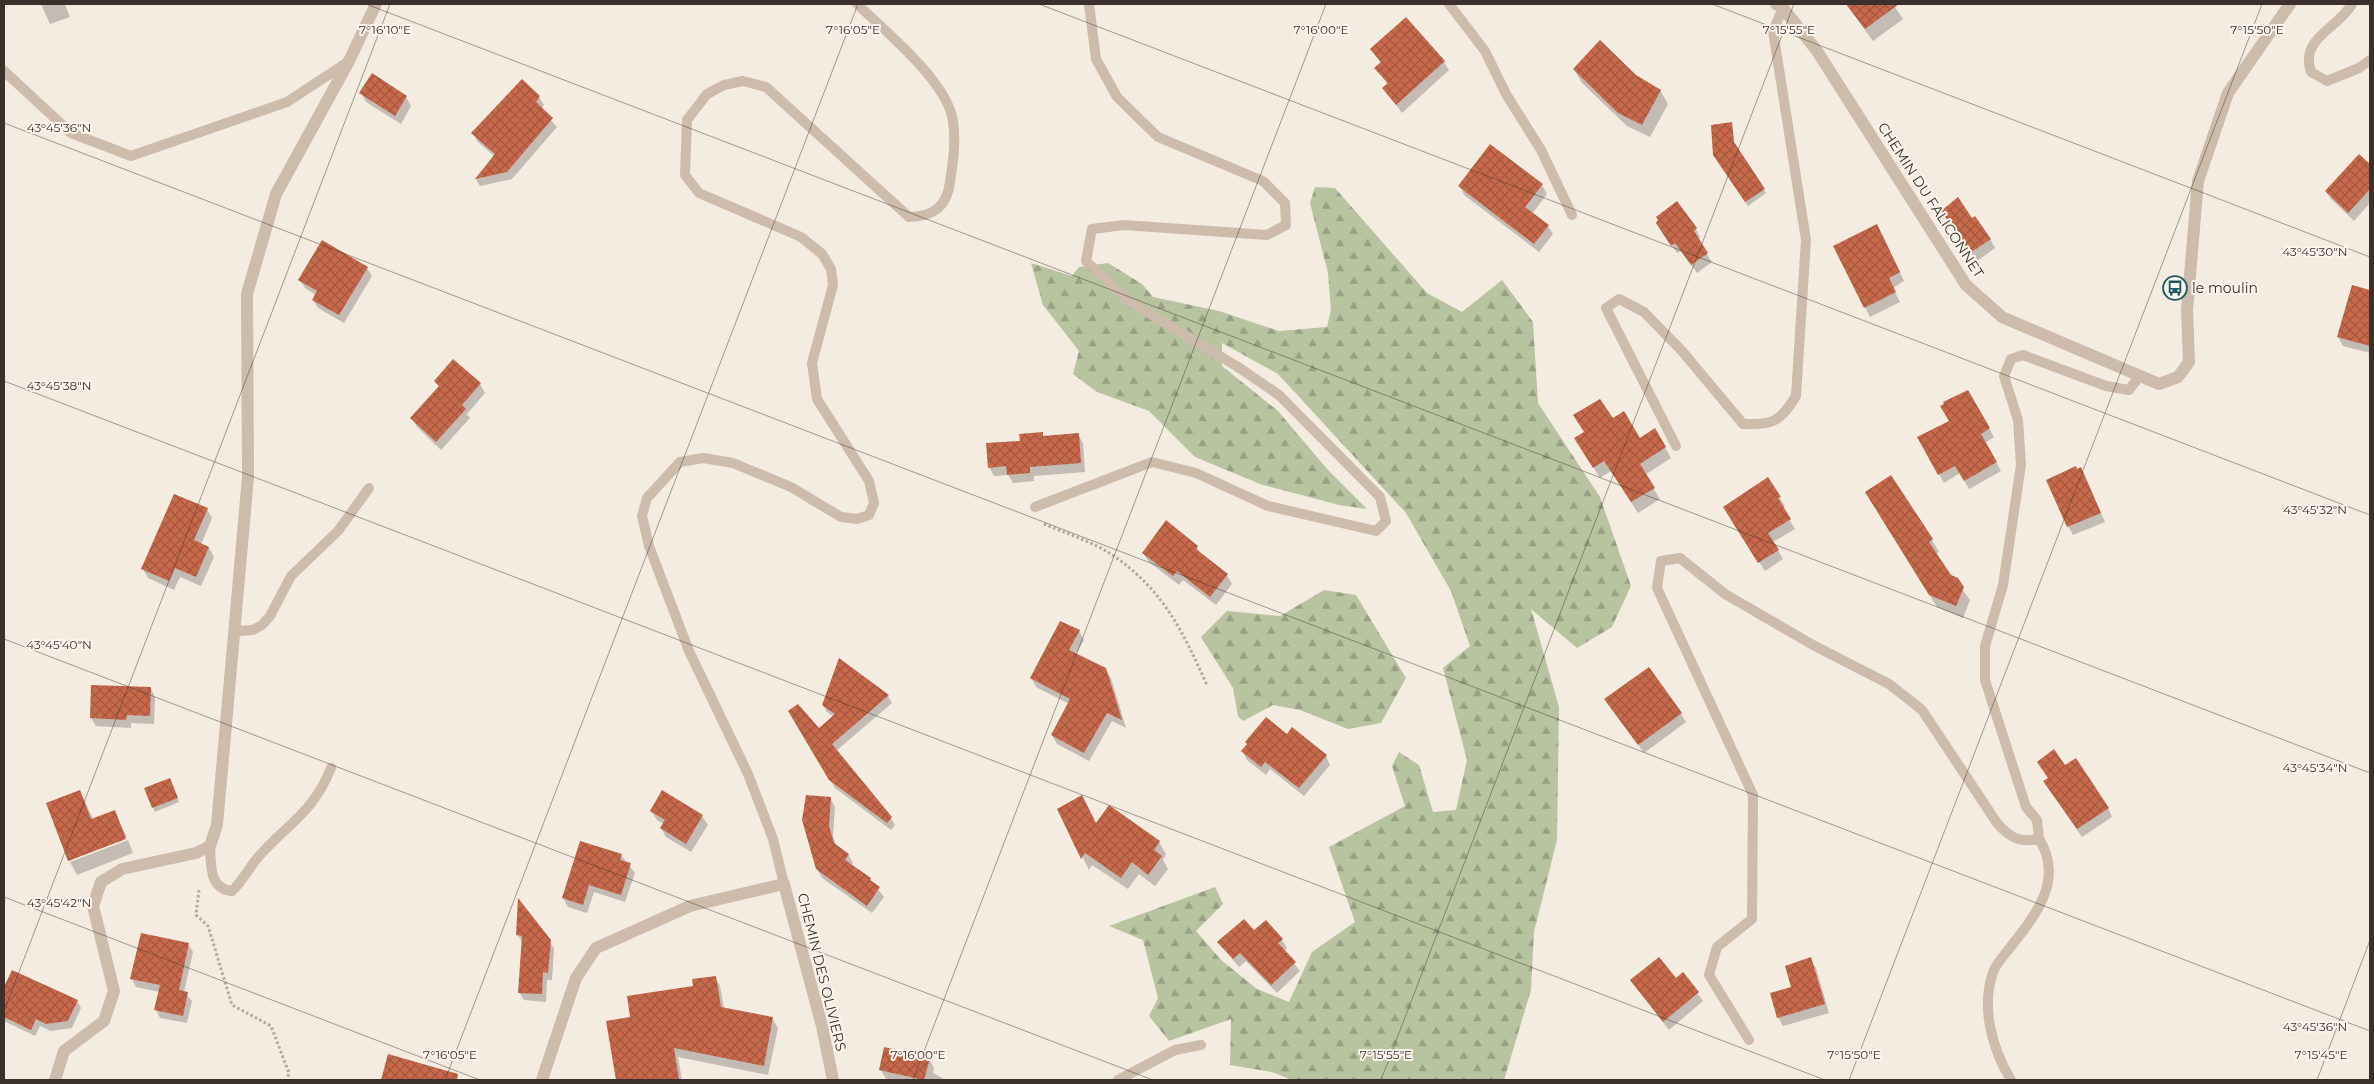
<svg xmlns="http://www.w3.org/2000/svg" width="2374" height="1084" font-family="Montserrat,sans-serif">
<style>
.forest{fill:url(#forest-firs)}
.shadow{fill:#0003}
.building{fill:url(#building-cross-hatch)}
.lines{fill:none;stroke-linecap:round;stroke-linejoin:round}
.path{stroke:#b9a596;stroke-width:3;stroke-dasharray:2.5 2.5;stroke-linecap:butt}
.lane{stroke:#cdbbac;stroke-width:10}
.street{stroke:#cdbbac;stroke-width:12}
.ticks{fill:none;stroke:#3b302b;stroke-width:1;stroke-opacity:0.45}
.labels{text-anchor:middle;stroke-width:4;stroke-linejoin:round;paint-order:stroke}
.street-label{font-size:14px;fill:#3b302b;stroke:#fbf5ee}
.poi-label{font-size:14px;fill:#3b302b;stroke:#fbf5ee;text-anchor:start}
.ticks-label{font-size:12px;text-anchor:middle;fill:#3b302b;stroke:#fbf5ee;stroke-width:4;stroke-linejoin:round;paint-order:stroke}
</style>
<defs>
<pattern id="forest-firs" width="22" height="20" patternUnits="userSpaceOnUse" patternTransform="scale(1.25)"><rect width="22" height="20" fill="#b8c4a0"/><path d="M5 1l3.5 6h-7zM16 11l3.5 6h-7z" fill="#97a083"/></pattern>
<pattern id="building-cross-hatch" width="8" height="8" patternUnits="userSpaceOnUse" patternTransform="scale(1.25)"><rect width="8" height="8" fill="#c8694b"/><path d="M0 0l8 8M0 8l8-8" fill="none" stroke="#a4573f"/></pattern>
</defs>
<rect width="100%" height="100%" fill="#f4ebe1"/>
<g class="forest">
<polygon points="1315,187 1335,188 1427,293 1462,312 1502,280 1533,322 1538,403 1600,497 1631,586 1612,627 1577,648 1531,609 1559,707 1557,840 1534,932 1531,990 1504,1080 1292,1080 1272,1072 1230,1065 1231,1019 1169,1041 1149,1016 1158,998 1143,940 1109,926 1215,887 1223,904 1196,931 1221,960 1257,989 1289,1002 1312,952 1355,922 1329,847 1405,806 1392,766 1399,752 1419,765 1433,812 1456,810 1467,760 1443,668 1470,646 1451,591 1406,513 1278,374 1222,343 1222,366 1278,411 1328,470 1367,509 1339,505 1260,484 1195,457 1149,411 1097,392 1073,374 1079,351 1043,305 1031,263 1072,276 1079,267 1108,263 1142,284 1153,297 1219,311 1279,331 1327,327 1331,310 1328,273 1310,203"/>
<polygon points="1324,590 1356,595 1406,678 1381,723 1348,729 1300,710 1273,705 1243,721 1238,716 1233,688 1201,637 1227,611 1280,616"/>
</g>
<g class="shadow">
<polygon points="41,4 65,4 70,17 50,24"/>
<polygon points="1846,4 1893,4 1903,19 1873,41"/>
<polygon points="1371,49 1444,62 1449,70 1402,113 1384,88 1388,85 1376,68 1381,63"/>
<polygon points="1574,69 1636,76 1660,90 1668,104 1650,137 1627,126 1582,83"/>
<polygon points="361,93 406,97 411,106 401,124 366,102"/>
<polygon points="539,97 544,105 541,109 557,127 512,179 480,186 476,179 494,156 477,141 473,133"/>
<polygon points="1731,124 1735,146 1766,193 1748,206 1718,160"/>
<polygon points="2359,155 2370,166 2370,203 2354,221 2331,199 2326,191"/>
<polygon points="1542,185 1547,194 1532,214 1548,226 1553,234 1539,252 1464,195 1460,186"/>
<polygon points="1942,212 1990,239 1995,248 1977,261"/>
<polygon points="1696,229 1700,237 1698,240 1712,262 1697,273 1681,251 1677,253 1662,231"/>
<polygon points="1882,234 1904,281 1893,288 1900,302 1870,317 1835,246"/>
<polygon points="367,268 372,276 344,323 318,308 313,300 316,295 305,288 300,280"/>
<polygon points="2353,287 2370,291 2370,353 2343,346 2338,337"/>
<polygon points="436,381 480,384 485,393 467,414 470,418 441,450 417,427 412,418 439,387"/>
<polygon points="1968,392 1994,437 1985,443 2001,471 1969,489 1960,473 1944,483 1919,438 1951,422"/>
<polygon points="1612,420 1640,440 1655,430 1671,458 1645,475 1660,499 1638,513 1611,471 1600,478 1576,438"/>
<polygon points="1042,434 1044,437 1078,435 1083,443 1085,472 1034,476 1034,481 1013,483 1008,475 994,476 989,467"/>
<polygon points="2085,477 2105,522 2073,535 2068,526"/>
<polygon points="1779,497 1785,506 1782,508 1795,529 1773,542 1783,559 1765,571 1730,516"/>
<polygon points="1874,505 1932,540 1939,552 1936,554 1970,600 1963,618 1937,607"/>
<polygon points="207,509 212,518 201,545 209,548 214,557 201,586 180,577 174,590 148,578 143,569"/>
<polygon points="1197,547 1201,555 1227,575 1232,584 1216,605 1183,580 1179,585 1149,562 1143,553"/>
<polygon points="1079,631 1084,640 1076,654 1105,669 1111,678 1126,728 1112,721 1089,761 1057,744 1052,735 1069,704 1036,687 1031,678"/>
<polygon points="840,660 888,696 892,703 836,751 891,818 895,825 891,830 835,788 790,711 818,730 834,717 827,712 823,705"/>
<polygon points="151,689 155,697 154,724 131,723 131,728 96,726 91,718"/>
<polygon points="1611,708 1681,714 1686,722 1644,753"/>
<polygon points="1287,736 1326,756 1330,765 1304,796 1270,769 1266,775 1247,760 1242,751"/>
<polygon points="2065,767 2108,808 2112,817 2082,837 2044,782"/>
<polygon points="172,784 179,802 155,812 153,807"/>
<polygon points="80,791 93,819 114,811 127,837 69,861 47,803"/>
<polygon points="830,798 835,807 833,836 836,846 848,854 853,863 851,866 870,879 884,897 872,913 822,878 817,869"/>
<polygon points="1059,809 1096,825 1159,842 1166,854 1163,860 1168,869 1155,886 1139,874 1128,889 1092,865 1089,870"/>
<polygon points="651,811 702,816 708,825 691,852 666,837 661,828 664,824 657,820"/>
<polygon points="128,840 133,853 77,875 70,862"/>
<polygon points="621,855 635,873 625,902 594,892 587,913 568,907 563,898"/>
<polygon points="1254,932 1282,940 1287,948 1284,951 1300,971 1277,993 1246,961 1239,967 1219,943"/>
<polygon points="517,934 549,940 554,949 552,980 547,980 546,1002 524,1000 519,992 522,942"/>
<polygon points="188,944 193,952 184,992 192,1001 187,1023 160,1018 156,1010 160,992 136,987 132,979"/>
<polygon points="1810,959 1816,968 1829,1013 1783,1026 1778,1017 1792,988"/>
<polygon points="13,971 77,1001 81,1008 72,1028 51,1031 40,1026 35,1036 4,1021 4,990"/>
<polygon points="1683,973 1703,1001 1669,1030 1631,980 1676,979"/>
<polygon points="715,977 720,986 724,1009 772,1018 778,1028 768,1075 678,1057 682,1080 617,1080 632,1018"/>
<polygon points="389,1056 435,1075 434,1080 382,1080"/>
<polygon points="929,1059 934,1068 933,1073 946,1080 892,1080 886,1079 881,1070"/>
</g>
<g class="building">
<polygon points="1846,4 1899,4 1865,29"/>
<polygon points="1406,17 1445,61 1396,105 1382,88 1388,83 1374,68 1381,62 1370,49"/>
<polygon points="1600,40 1636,75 1661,90 1642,125 1618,113 1573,69"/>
<polygon points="372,73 407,96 395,116 359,93"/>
<polygon points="522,79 540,96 536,102 553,118 507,172 475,179 495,154 471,133"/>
<polygon points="1732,122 1734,142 1765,189 1745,202 1713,155 1711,125"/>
<polygon points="1490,144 1543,184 1525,207 1549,225 1534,244 1458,186"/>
<polygon points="2359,154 2370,164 2370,189 2348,213 2325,191"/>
<polygon points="1958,197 1972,218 1975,216 1991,239 1970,253 1941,211"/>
<polygon points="1677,201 1697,228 1694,231 1708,253 1691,265 1675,243 1671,246 1656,223 1658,220 1656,217"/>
<polygon points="1877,224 1900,272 1889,278 1896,292 1864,308 1833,246"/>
<polygon points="322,240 368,267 339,315 312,300 317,291 298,280"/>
<polygon points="2352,285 2370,290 2370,346 2337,337"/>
<polygon points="453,359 481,383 462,405 466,409 436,442 410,418 439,386 434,381"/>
<polygon points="1968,390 1990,428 1981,434 1997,462 1964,481 1955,466 1938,475 1917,437 1949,421 1940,406 1944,404 1943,402"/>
<polygon points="1600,399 1613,418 1624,411 1640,438 1655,428 1666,447 1640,464 1655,488 1631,502 1604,461 1593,468 1574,438 1584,432 1573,415"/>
<polygon points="1043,432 1043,436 1079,433 1081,463 1030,467 1030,473 1007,475 1006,466 988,468 986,443 1020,441 1019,434"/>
<polygon points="2076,466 2077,469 2081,467 2101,513 2067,527 2046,480"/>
<polygon points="1891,475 1933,539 1929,542 1951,575 1958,578 1964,587 1956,606 1929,595 1865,492"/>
<polygon points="1768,477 1781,497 1778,498 1791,519 1768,533 1779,550 1758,563 1723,507"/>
<polygon points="174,494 208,508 194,540 209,547 196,577 175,568 169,581 141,569"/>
<polygon points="1166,520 1198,546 1196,549 1228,574 1210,597 1177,571 1173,576 1142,553"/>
<polygon points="1060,621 1080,630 1069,650 1106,668 1122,720 1107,713 1084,753 1051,735 1070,699 1030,678"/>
<polygon points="839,658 889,695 832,744 892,817 887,823 829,780 788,711 798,704 819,728 835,714 822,705"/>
<polygon points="1649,667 1682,713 1638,745 1604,699"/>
<polygon points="91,685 151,687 150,716 127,715 126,720 90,718"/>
<polygon points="1266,717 1287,734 1292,727 1327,755 1299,788 1265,762 1261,767 1241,751 1247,744 1245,742"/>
<polygon points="2054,749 2065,765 2076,758 2109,808 2077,829 2043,781 2048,778 2037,762"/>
<polygon points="170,778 178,798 152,808 144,788"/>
<polygon points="80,790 91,819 115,810 126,839 68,861 46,803"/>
<polygon points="662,790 703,815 686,844 660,828 665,820 650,811"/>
<polygon points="806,795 831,797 829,826 834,843 849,854 845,860 871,878 870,880 880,887 867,906 816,869 802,820"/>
<polygon points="1082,795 1096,823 1109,805 1160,841 1154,850 1162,856 1148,875 1132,862 1121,878 1085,853 1081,859 1057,809"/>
<polygon points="580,841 622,854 620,860 631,863 621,895 589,885 583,905 562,898"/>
<polygon points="518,898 551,940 548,973 543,972 542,994 518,993 522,936 516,935"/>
<polygon points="1244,919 1254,930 1266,920 1283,939 1278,943 1296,962 1271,985 1240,953 1233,959 1217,942"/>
<polygon points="141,933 189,943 179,990 188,992 183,1016 154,1010 160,985 130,979"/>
<polygon points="1659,957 1676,978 1683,972 1699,992 1663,1022 1630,980"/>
<polygon points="1811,957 1825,1004 1777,1018 1770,993 1791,987 1785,966"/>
<polygon points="12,970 78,1000 68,1021 46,1024 36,1019 31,1030 4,1017 4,987"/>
<polygon points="716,976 721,1007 773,1017 764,1066 674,1048 679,1080 616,1080 606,1021 630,1017 627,996 693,986 692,979"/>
<polygon points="884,1047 930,1058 924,1080 879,1070"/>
<polygon points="388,1054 458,1074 457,1080 381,1080"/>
</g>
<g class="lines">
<g class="path">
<path d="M1044,524c21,9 47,17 67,30 52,35 71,76 96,131"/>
<polyline points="199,890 196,915 208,926 232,1005 271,1026 289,1073 287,1080"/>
</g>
<g class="lane">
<polyline points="1449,4 1485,51 1506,94 1541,150 1572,215"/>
<path d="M2352,4c-13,24 -53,34 -41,68l16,9 32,-13 11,-8"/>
<polyline points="4,71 71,133 131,156 287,102 348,62"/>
<path d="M1676,446l-70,-138 13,-9 25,13 38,39 61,73c31,0 36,-1 53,-28l10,-156 -33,-209 10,-23"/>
<polyline points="1035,507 1152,462 1196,473 1268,506 1376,531 1386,521 1380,497 1279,395 1238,367 1127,300 1086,261 1092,229 1124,225 1267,235 1286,225 1285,203 1263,181 1158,137 1117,97 1096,59 1089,4"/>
<polyline points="236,631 253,630 262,625 270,616 291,576 338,531 369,488"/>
<path d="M210,846c1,19 -1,43 22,45 12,-11 18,-26 29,-37 29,-32 53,-43 70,-86"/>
<path d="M784,884l-11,-45 -25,-65 -59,-123 -40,-105 -7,-30 5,-18 33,-36 23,-4 30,5 58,24 50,30 16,2 12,-4 5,-12 -5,-22 -52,-82 -5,-36 21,-78 -2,-16 -9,-15 -21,-17 -102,-44 -14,-18 2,-55 20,-26 17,-9 19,-4 23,6 143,130c23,0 38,-10 41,-35 3,-20 6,-40 3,-61 -6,-40 -68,-90 -96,-117"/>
<path d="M1749,1040l-40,-65 8,-28 35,-28 1,-124 -96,-207 4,-27 19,-3 45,36 88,51 76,39 18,14 15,12 75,113c13,15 23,20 42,16l-2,-19 -11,-13 -41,-127v-34l18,-61 18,-120 -3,-45 -14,-44 7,-17 12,-4 83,31 23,4 10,-13"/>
<polyline points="1118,1080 1175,1050 1201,1045"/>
<path d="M2011,1080c-19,-31 -31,-75 -17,-110 4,-9 12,-17 18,-25 25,-31 52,-67 27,-106"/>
</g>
<g class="street">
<polyline points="1776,4 1783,8 1817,51 1966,285 2002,317 2159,384 2178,377 2189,362 2187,310 2198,181 2228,93 2290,4"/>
<polyline points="55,1080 64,1051 104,1021 114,991 93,906 101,882 122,869 196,853 210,846 217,825 248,477 247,294 276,194 349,61 376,4"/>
<polyline points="542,1080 576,978 596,948 690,906 784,884 822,1026 833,1080"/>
</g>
</g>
<path class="ticks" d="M366,4l2004,769M1039,4l1331,511M1712,4l658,253M4,123l2366,908M4,381l1821,699M4,639l1149,441M4,897l476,183M4,1011l386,-1007M445,1080l413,-1076M913,1080l413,-1076M1381,1080l413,-1076M1849,1080l413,-1076M2317,1080l53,-140"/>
<defs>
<g id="bus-ring" transform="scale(1.25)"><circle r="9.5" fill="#fbf5ee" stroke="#1f5a5e" stroke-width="1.5"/><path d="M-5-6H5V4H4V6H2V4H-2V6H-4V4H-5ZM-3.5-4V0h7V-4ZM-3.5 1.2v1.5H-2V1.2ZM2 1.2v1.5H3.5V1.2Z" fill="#1f5a5e"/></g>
</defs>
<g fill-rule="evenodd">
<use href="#bus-ring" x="2175" y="288"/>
</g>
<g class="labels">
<g class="street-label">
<text transform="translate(1931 200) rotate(57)" y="5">CHEMIN DU FALICONNET</text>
<text transform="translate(822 972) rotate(76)" y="5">CHEMIN DES OLIVIERS</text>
</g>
<g class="poi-label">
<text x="2192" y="293">le moulin</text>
</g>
</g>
<g class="ticks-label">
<text x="385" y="34">7°16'10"E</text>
<text x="853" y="34">7°16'05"E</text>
<text x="1321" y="34">7°16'00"E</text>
<text x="1789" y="34">7°15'55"E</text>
<text x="2257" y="34">7°15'50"E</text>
<text x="59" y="132">43°45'36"N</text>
<text x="2315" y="256">43°45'30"N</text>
<text x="59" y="390">43°45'38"N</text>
<text x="2315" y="514">43°45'32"N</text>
<text x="59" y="649">43°45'40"N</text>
<text x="2315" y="772">43°45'34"N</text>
<text x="59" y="907">43°45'42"N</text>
<text x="2315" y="1031">43°45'36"N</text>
<text x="450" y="1059">7°16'05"E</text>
<text x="918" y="1059">7°16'00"E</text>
<text x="1386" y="1059">7°15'55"E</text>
<text x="1854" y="1059">7°15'50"E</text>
<text x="2321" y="1059">7°15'45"E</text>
</g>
<rect width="2374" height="1084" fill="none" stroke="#3b302b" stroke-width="10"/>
</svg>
